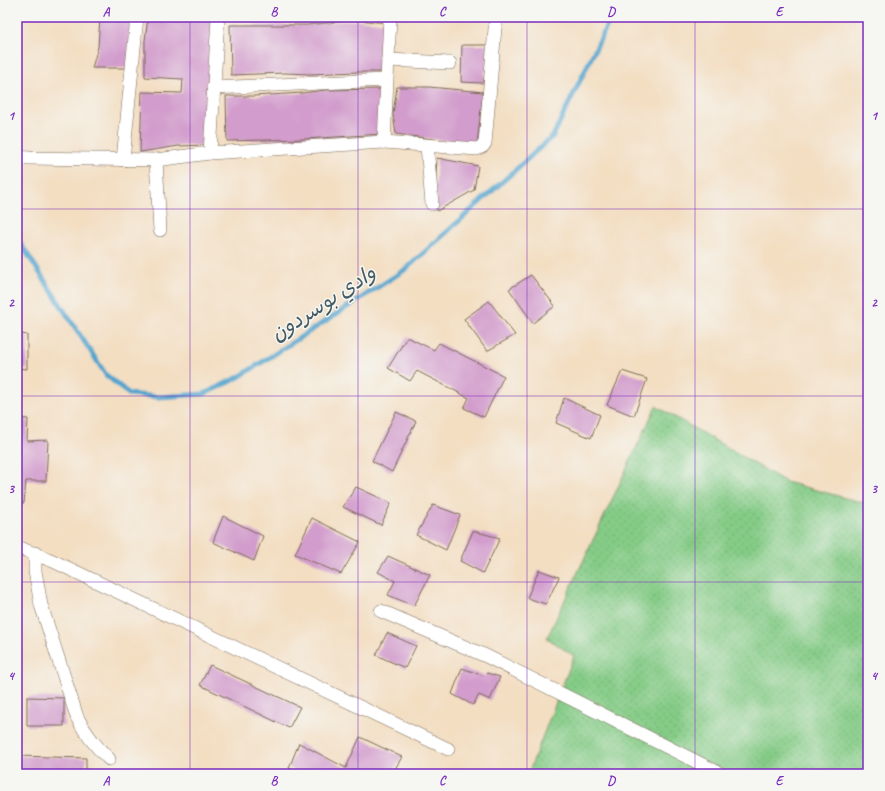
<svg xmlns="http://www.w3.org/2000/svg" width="885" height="791" font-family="Caveat,'Playpen Sans Arabic',sans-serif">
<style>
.grass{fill:url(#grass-dots);stroke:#607b52}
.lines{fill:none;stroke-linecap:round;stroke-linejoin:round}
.stream{stroke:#52a4cd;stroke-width:5}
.building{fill:#d29ccc}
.street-casing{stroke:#7b6957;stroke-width:14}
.street{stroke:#fff;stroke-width:13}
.grid{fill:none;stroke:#7b2cbf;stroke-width:1;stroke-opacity:0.55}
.labels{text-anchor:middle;stroke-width:3;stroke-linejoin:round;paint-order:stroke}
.water-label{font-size:21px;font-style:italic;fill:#445b64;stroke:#f6f6f2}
.neatline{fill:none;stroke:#7b2cbf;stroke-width:1.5}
.grid-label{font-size:13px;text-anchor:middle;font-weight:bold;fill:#7b2cbf}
</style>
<defs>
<pattern id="grass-dots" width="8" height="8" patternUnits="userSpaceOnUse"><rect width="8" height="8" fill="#85cc87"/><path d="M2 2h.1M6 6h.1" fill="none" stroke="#74af74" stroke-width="1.8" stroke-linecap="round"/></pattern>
</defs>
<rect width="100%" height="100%" fill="#f6f6f2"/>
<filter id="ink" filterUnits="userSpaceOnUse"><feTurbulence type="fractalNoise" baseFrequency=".025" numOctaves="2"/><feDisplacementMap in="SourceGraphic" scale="8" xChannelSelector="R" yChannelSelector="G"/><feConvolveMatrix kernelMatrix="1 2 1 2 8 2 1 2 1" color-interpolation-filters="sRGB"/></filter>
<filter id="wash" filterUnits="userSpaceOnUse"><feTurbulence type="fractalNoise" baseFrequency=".012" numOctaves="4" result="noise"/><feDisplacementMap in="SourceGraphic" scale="16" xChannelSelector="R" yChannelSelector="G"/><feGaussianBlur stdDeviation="0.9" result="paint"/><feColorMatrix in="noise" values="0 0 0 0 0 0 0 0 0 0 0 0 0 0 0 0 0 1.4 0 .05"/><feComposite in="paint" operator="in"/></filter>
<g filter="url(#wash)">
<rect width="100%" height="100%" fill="#f3dec2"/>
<polygon class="grass" points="656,406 786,482 868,504 868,774 528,774 574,656 547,638"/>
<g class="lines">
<polyline class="stream" points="17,238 106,375 129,394 158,397 204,394 239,377 406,269 553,136 611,17"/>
</g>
<g id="blocks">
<g class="building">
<polygon points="100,17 134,17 127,68 92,68 98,47"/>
<polygon points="148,17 214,17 207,145 179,146 140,152 142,92 182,93 183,79 145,77 145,41"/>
<polygon points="357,20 387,23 385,72 358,72 310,74 285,73 231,75 230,25 307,25"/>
<polygon points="462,45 491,45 483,83 461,82"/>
<polygon points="397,87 429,87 483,92 477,144 455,142 396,134 393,114"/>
<polygon points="382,89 382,134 304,139 227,141 226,96 253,96 302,93 326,90"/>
<polygon points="437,158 478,166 474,190 437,211 435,189"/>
<polygon points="531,275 555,306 533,323 509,289"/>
<polygon points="489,301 515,335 487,351 464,319"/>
<polygon points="17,333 27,335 27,369 17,368"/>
<polygon points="407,337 434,350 439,343 504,376 484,417 464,408 469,398 417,371 410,381 388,368"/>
<polygon points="622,371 647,379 634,416 607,405"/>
<polygon points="564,398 600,415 591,438 556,423"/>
<polygon points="396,412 416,421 392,472 372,461"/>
<polygon points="17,418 28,419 27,441 48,440 46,481 26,481 24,503 17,503"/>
<polygon points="356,487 391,503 381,525 343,507"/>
<polygon points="433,505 460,515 446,550 416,535"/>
<polygon points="223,516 263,536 254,561 213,542"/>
<polygon points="312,518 360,542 341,574 295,554"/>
<polygon points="473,531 500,538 483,573 460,561"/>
<polygon points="388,556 430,575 414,606 388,595 395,581 378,572"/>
<polygon points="539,570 559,577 546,604 527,598"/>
<polygon points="387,633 416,646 405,668 376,655"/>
<polygon points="210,665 300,707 289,728 200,685"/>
<polygon points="462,668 484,676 487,673 500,677 490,700 479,695 473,705 452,694"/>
<polygon points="27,697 64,698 64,726 27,726"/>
<polygon points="360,737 402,757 392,774 303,774 289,768 299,743 346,768"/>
<polygon points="17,756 86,758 86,774 17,774"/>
</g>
</g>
</g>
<g filter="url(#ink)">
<use href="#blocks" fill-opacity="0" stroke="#7b6957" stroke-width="1"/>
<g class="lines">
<g class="street-casing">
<g id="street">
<polyline points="388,60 450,63"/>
<polyline points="213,88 386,80"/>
<polyline points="384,142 390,17"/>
<polyline points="427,146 432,204"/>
<polyline points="210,153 218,17"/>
<polyline points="17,157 29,158 156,160 210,153 384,142 477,149 483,146 485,143 496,17"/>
<polyline points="123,160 137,17"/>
<polyline points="156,160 160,230"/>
<polyline points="17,547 53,561 448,749"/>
<path d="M35,553v18l6,34 36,112c8,16 18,29 32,42"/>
<polyline points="381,611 486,656 721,774"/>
</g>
</g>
<use href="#street" class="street"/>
</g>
</g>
<path class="grid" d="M190,17v757M358,17v757M527,17v757M695,17v757M17,209h851M17,396h851M17,582h851"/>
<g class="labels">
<g class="water-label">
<text transform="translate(323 303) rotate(-33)" y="7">وادي بوسردون</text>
</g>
</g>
<rect width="885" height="791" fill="none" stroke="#f6f6f2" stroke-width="44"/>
<rect x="22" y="22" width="841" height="747" class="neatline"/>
<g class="grid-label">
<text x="106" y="16">A</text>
<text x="274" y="16">B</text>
<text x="442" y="16">C</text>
<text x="611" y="16">D</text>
<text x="779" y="16">E</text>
<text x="11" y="120">1</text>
<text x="874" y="120">1</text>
<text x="11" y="307">2</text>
<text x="874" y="307">2</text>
<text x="11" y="493">3</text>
<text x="874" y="493">3</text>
<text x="11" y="680">4</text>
<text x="874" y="680">4</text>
<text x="106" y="785">A</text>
<text x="274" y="785">B</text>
<text x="442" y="785">C</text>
<text x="611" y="785">D</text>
<text x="779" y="785">E</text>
</g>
</svg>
